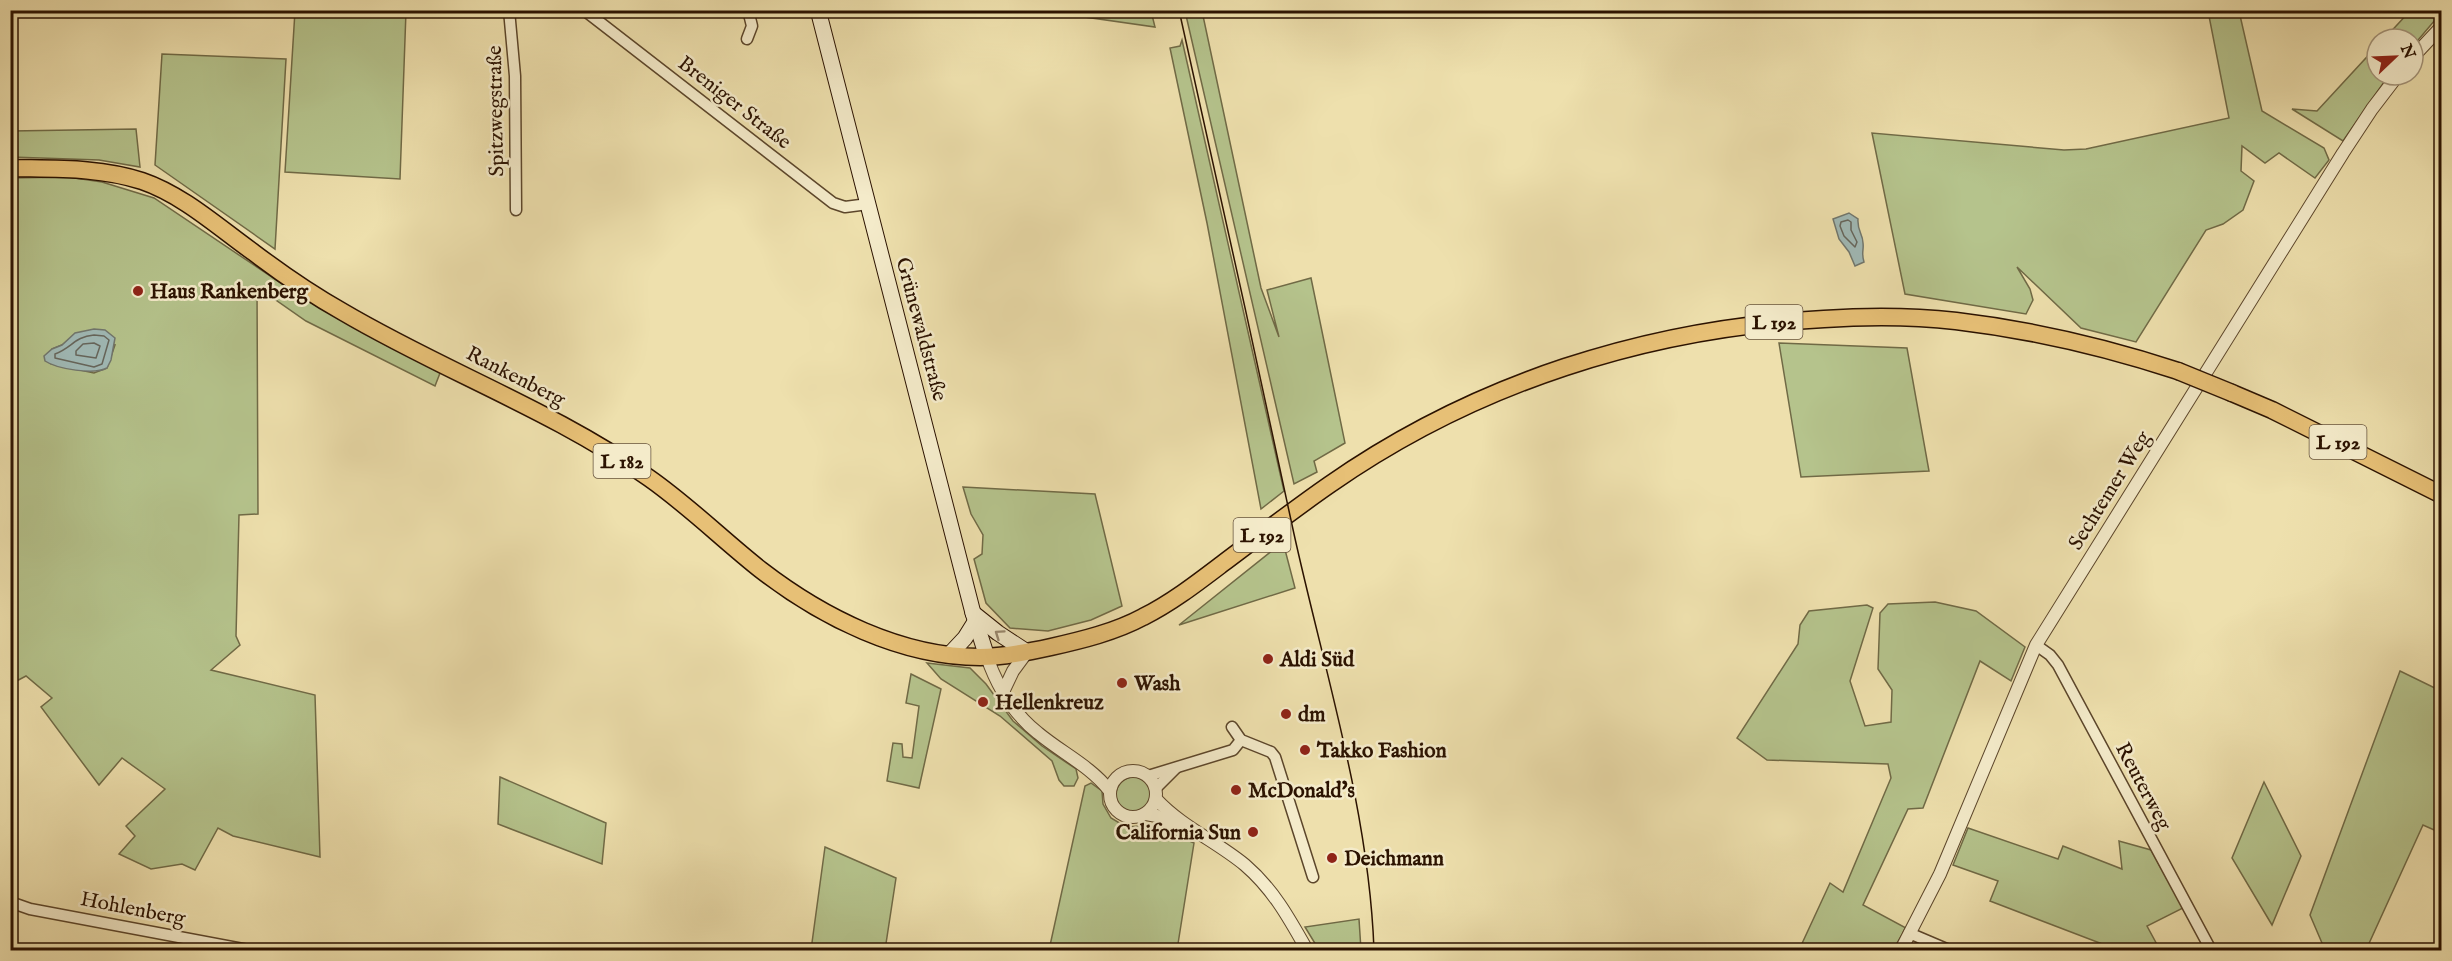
<svg xmlns="http://www.w3.org/2000/svg" width="2452" height="961" font-family="'IM FELL English',serif">
<style>
.green{fill:#b5c38c;stroke:#706a46;stroke-width:1.5;fill-rule:evenodd}
.water{fill:#a0bab7;stroke:#71776e;stroke-width:1.5}
.lines{fill:none;stroke-linecap:round;stroke-linejoin:round}
.shore{stroke:#66665c;stroke-width:1.5}
.minor-casing{stroke:#5c462b;stroke-width:13}
.tertiary-casing{stroke:#5c462b;stroke-width:14}
.secondary-casing{stroke:#2b1200;stroke-width:17}
.primary-casing{stroke:#2b1200;stroke-width:19}
.minor{stroke:#f4ebca;stroke-width:10}
.tertiary{stroke:#f4ebca;stroke-width:12}
.secondary{stroke:#f4ebca;stroke-width:15}
.primary{stroke:#e7c076;stroke-width:16}
.tram{stroke:#2b1200;stroke-width:1.5}
.primary-bridge-casing{stroke:#2b1200;stroke-width:19;stroke-linecap:butt}
.primary-bridge{stroke:#e7c076;stroke-width:16}
.oneway{stroke:#9a896f}
.poi-dot{fill:#8f2418;stroke:#f4ebca;stroke-width:2}
.labels{text-anchor:middle;stroke-width:5;stroke-linejoin:round;paint-order:stroke}
.shield{fill:#f4ebca;stroke:#67533d;stroke-width:1.5}
.shield-label{font-size:20px;font-weight:bold;fill:#2b1200}
.street-label{font-size:21px;fill:#2b1200;stroke:#f4ebca}
.poi-label{font-size:21px;font-weight:bold;fill:#2b1200;stroke:#f4ebca;text-anchor:start}
</style>
<rect width="100%" height="100%" fill="#eee0ad"/>
<filter id="stains"><feTurbulence type="fractalNoise" baseFrequency=".00333" numOctaves="4"/><feColorMatrix values="0 0 0 0 .2 0 0 0 0 .09 0 0 0 0 .02 0 0 0 .5 -.17"/></filter>
<radialGradient id="worn" r=".72"><stop offset=".6" stop-color="#630" stop-opacity="0"/><stop offset="1" stop-color="#630" stop-opacity=".3"/></radialGradient>
<g class="green">
<polygon points="295,11 406,11 400,179 285,172"/>
<polygon points="1057,11 1151,11 1155,27 1057,13"/>
<polygon points="1185,11 1202,11 1261,288 1279,337 1267,290 1311,278 1345,443 1314,461 1317,472 1294,484"/>
<polygon points="2208,11 2239,11 2262,111 2324,148 2329,160 2315,178 2279,153 2265,163 2242,146 2241,171 2254,181 2243,210 2223,224 2206,230 2136,342 2081,328 2017,267 2030,289 2033,300 2026,314 1905,294 1872,133 2064,150 2086,149 2229,118"/>
<polygon points="2410,11 2441,11 2441,13 2413,46 2413,39 2384,39"/>
<polygon points="1182,40 1284,491 1261,509 1207,223 1170,48 1180,46"/>
<polygon points="2377,46 2377,75 2389,75 2343,141 2292,109 2317,111"/>
<polygon points="162,54 286,59 275,249 155,165"/>
<polygon points="136,129 140,167 99,160 11,157 11,131"/>
<path d="M68,177l34,5 52,16 152,102 134,73 -5,13 -129,-65 -49,-34 1,227 -19,1 -3,121 4,9 -29,25 104,25 5,162 -87,-21 -15,-8 -23,42 -13,-6 -31,5 -32,-15 16,-18 -9,-10 39,-37 -43,-31 -23,27 -58,-78 11,-9 -26,-22 -15,8v-506zM68,340l47,5 -8,23 -13,5 -43,-9 1,-15 10,-4z"/>
<polygon points="1779,343 1907,348 1929,471 1801,477"/>
<polygon points="963,487 1095,494 1122,606 1091,620 1048,631 1010,628 986,603 974,559 982,554 983,535 971,514"/>
<polygon points="1283,542 1295,588 1179,625"/>
<polygon points="1935,602 1976,611 2025,647 2011,681 1980,661 1923,808 1908,809 1863,905 1906,928 1893,950 1799,950 1830,883 1843,892 1891,778 1888,764 1767,760 1737,738 1798,644 1800,625 1809,611 1867,605 1873,608 1850,681 1865,726 1891,722 1892,690 1878,669 1880,613 1888,604"/>
<polygon points="927,663 970,668 986,684 1013,721 1042,746 1076,769 1078,778 1074,786 1064,786 1059,780 1052,761 1000,716 941,679"/>
<polygon points="2400,671 2441,691 2441,833 2423,825 2366,950 2325,950 2310,915"/>
<polygon points="911,674 941,689 919,788 887,781 893,743 902,744 903,757 912,758 919,706 906,703"/>
<polygon points="500,777 606,823 602,864 498,824"/>
<circle cx="1134" cy="795" r="18"/>
<polygon points="2264,782 2301,856 2272,925 2232,858"/>
<polygon points="1091,783 1102,791 1103,804 1111,818 1126,827 1154,825 1194,843 1177,950 1049,950 1085,786"/>
<polygon points="1968,828 2058,859 2063,846 2122,869 2119,841 2151,850 2183,908 2147,926 2160,950 2118,950 1990,901 1998,881 1953,865"/>
<polygon points="825,847 896,878 885,950 811,950"/>
<polygon points="1359,919 1361,950 1319,950 1305,927"/>
</g>
<g class="water">
<path d="M1849,213l9,6c-1,12 5,15 5,24 1,8 -2,9 1,19l-9,4 -6,-14 -10,-13 -6,-20z"/>
<path d="M94,329l11,1 10,8 -4,22 -4,8c-13,7 -50,1 -62,-7l-1,-5 8,-7 10,-4 13,-12z"/>
</g>
<g class="lines">
<g class="shore">
<polygon points="1848,220 1851,222 1851,230 1857,242 1855,247 1844,236 1840,226 1841,222"/>
<path d="M94,335l10,1 5,4 -7,24 -8,3 -39,-9v-4c18,-7 19,-17 39,-19z"/>
<polygon points="94,343 100,346 96,358 76,355 76,351 83,344"/>
</g>
<g class="minor-casing">
<g id="minor">
<polyline points="509,10 515,76 516,210"/>
<polyline points="584,10 833,203 845,207 868,204"/>
<polyline points="747,39 752,26 748,10"/>
<polyline points="2036,645 2050,655 2058,665 2211,950"/>
<polyline points="1232,727 1241,740 1271,752 1275,757 1313,877"/>
<polyline points="1148,776 1233,750 1241,740"/>
<polyline points="1156,788 1176,768"/>
<polyline points="10,902 30,909 248,950"/>
<polyline points="1909,933 1949,950"/>
</g>
</g>
<g class="tertiary-casing">
<g id="tertiary">
<polyline points="2413,57 2442,26"/>
<path d="M987,657c10,29 27,57 51,76 24,20 52,33 71,57"/>
<polyline points="1003,692 1013,671 1027,652"/>
<circle cx="1133" cy="794" r="23"/>
<path d="M1156,799c26,28 60,42 89,66 28,24 44,53 62,85"/>
<polyline points="1146,814 1157,816 1181,828"/>
<polyline points="1901,950 1940,874 2036,645 2343,153 2372,109 2398,75"/>
</g>
</g>
<g class="secondary-casing">
<g id="secondary">
<polyline points="818,10 973,613 987,657"/>
<polyline points="973,613 998,633 1027,652"/>
<polyline points="950,654 965,638 975,622"/>
</g>
</g>
<g class="primary-casing">
<g id="primary">
<path d="M10,168c44,1 89,-1 132,13 41,14 76,46 111,71 29,22 58,42 90,60 100,59 211,99 306,166 40,28 74,62 112,92 61,47 140,87 219,87 24,0 48,-5 71,-10 31,-7 64,-15 92,-30 28,-14 54,-34 79,-53 36,-27 71,-54 107,-79 146,-102 318,-157 495,-166 43,-3 88,-3 132,2 76,9 149,26 222,50"/>
<polyline points="2232,393 2272,410 2442,495"/>
</g>
</g>
<use href="#minor" class="minor"/>
<use href="#tertiary" class="tertiary"/>
<use href="#secondary" class="secondary"/>
<use href="#primary" class="primary"/>
<path class="tram" d="M1179,10c40,175 77,349 115,524 30,136 75,276 80,416"/>
<g class="primary-bridge-casing">
<polyline id="primary-bridge" points="2178,371 2232,393"/>
</g>
<use href="#primary-bridge" class="primary-bridge"/>
</g>
<defs><path id="oneway-chevron" d="M-2-3.5L2.5 0L-2 3.5" fill="none" stroke-width="1.6" stroke-linecap="round" stroke-linejoin="round" transform="scale(1.5)"/></defs>
<use class="oneway" href="#oneway-chevron" transform="translate(999 634) rotate(-145)"/>
<g class="poi-dot">
<circle cx="138" cy="291" r="6"/>
<circle cx="1268" cy="659" r="6"/>
<circle cx="1122" cy="683" r="6"/>
<circle cx="983" cy="702" r="6"/>
<circle cx="1286" cy="714" r="6"/>
<circle cx="1305" cy="750" r="6"/>
<circle cx="1236" cy="790" r="6"/>
<circle cx="1253" cy="832" r="6"/>
<circle cx="1332" cy="858" r="6"/>
</g>
<g class="labels">
<g class="shield">
<rect x="1745.5" y="305" width="57" height="34" rx="4.5"/>
<rect x="2309.5" y="425" width="57" height="34" rx="4.5"/>
<rect x="593.5" y="444" width="57" height="34" rx="4.5"/>
<rect x="1233.5" y="518" width="57" height="34" rx="4.5"/>
</g>
<g class="shield-label">
<text x="1774" y="329">L 192</text>
<text x="2338" y="449">L 192</text>
<text x="622" y="468">L 182</text>
<text x="1262" y="542">L 192</text>
</g>
<g class="street-label">
<text transform="translate(735 102) rotate(38)" y="7">Breniger Straße</text>
<text transform="translate(495 111) rotate(-91)" y="7">Spitzwegstraße</text>
<text transform="translate(922 329) rotate(75)" y="7">Grünewaldstraße</text>
<text transform="translate(516 376) rotate(27)" y="7">Rankenberg</text>
<text transform="translate(2109 490) rotate(-58)" y="7">Sechtemer Weg</text>
<text transform="translate(2144 786) rotate(62)" y="7">Reuterweg</text>
<text transform="translate(133 908) rotate(11)" y="7">Hohlenberg</text>
</g>
<g class="poi-label">
<text x="150" y="298">Haus Rankenberg</text>
<text x="1280" y="666">Aldi Süd</text>
<text x="1134" y="690">Wash</text>
<text x="995" y="709">Hellenkreuz</text>
<text x="1298" y="721">dm</text>
<text x="1317" y="757">Takko Fashion</text>
<text x="1248" y="797">McDonald's</text>
<text x="1241" y="839" text-anchor="end">California Sun</text>
<text x="1344" y="865">Deichmann</text>
</g>
</g>
<rect width="2452" height="961" fill="none" stroke="#eee0ad" stroke-width="36"/>
<rect x="12" y="12" width="2428" height="937" fill="none" stroke="#2b1200" stroke-width="3"/>
<rect x="18" y="18" width="2416" height="925" fill="none" stroke="#2b1200" stroke-width="1.5"/>
<g transform="translate(2395 57) rotate(67)"><circle r="28" fill="#f4ebca" stroke="#a49479" stroke-width="1.5"/>
<path d="M0-4.5L10 22L0 15L-10 22Z" fill="#8f2418"/>
<text y="-9" font-size="16" font-weight="bold" text-anchor="middle" fill="#2b1200">N</text>
</g>
<rect width="100%" height="100%" filter="url(#stains)"/>
<rect width="100%" height="100%" fill="url(#worn)"/>
</svg>
